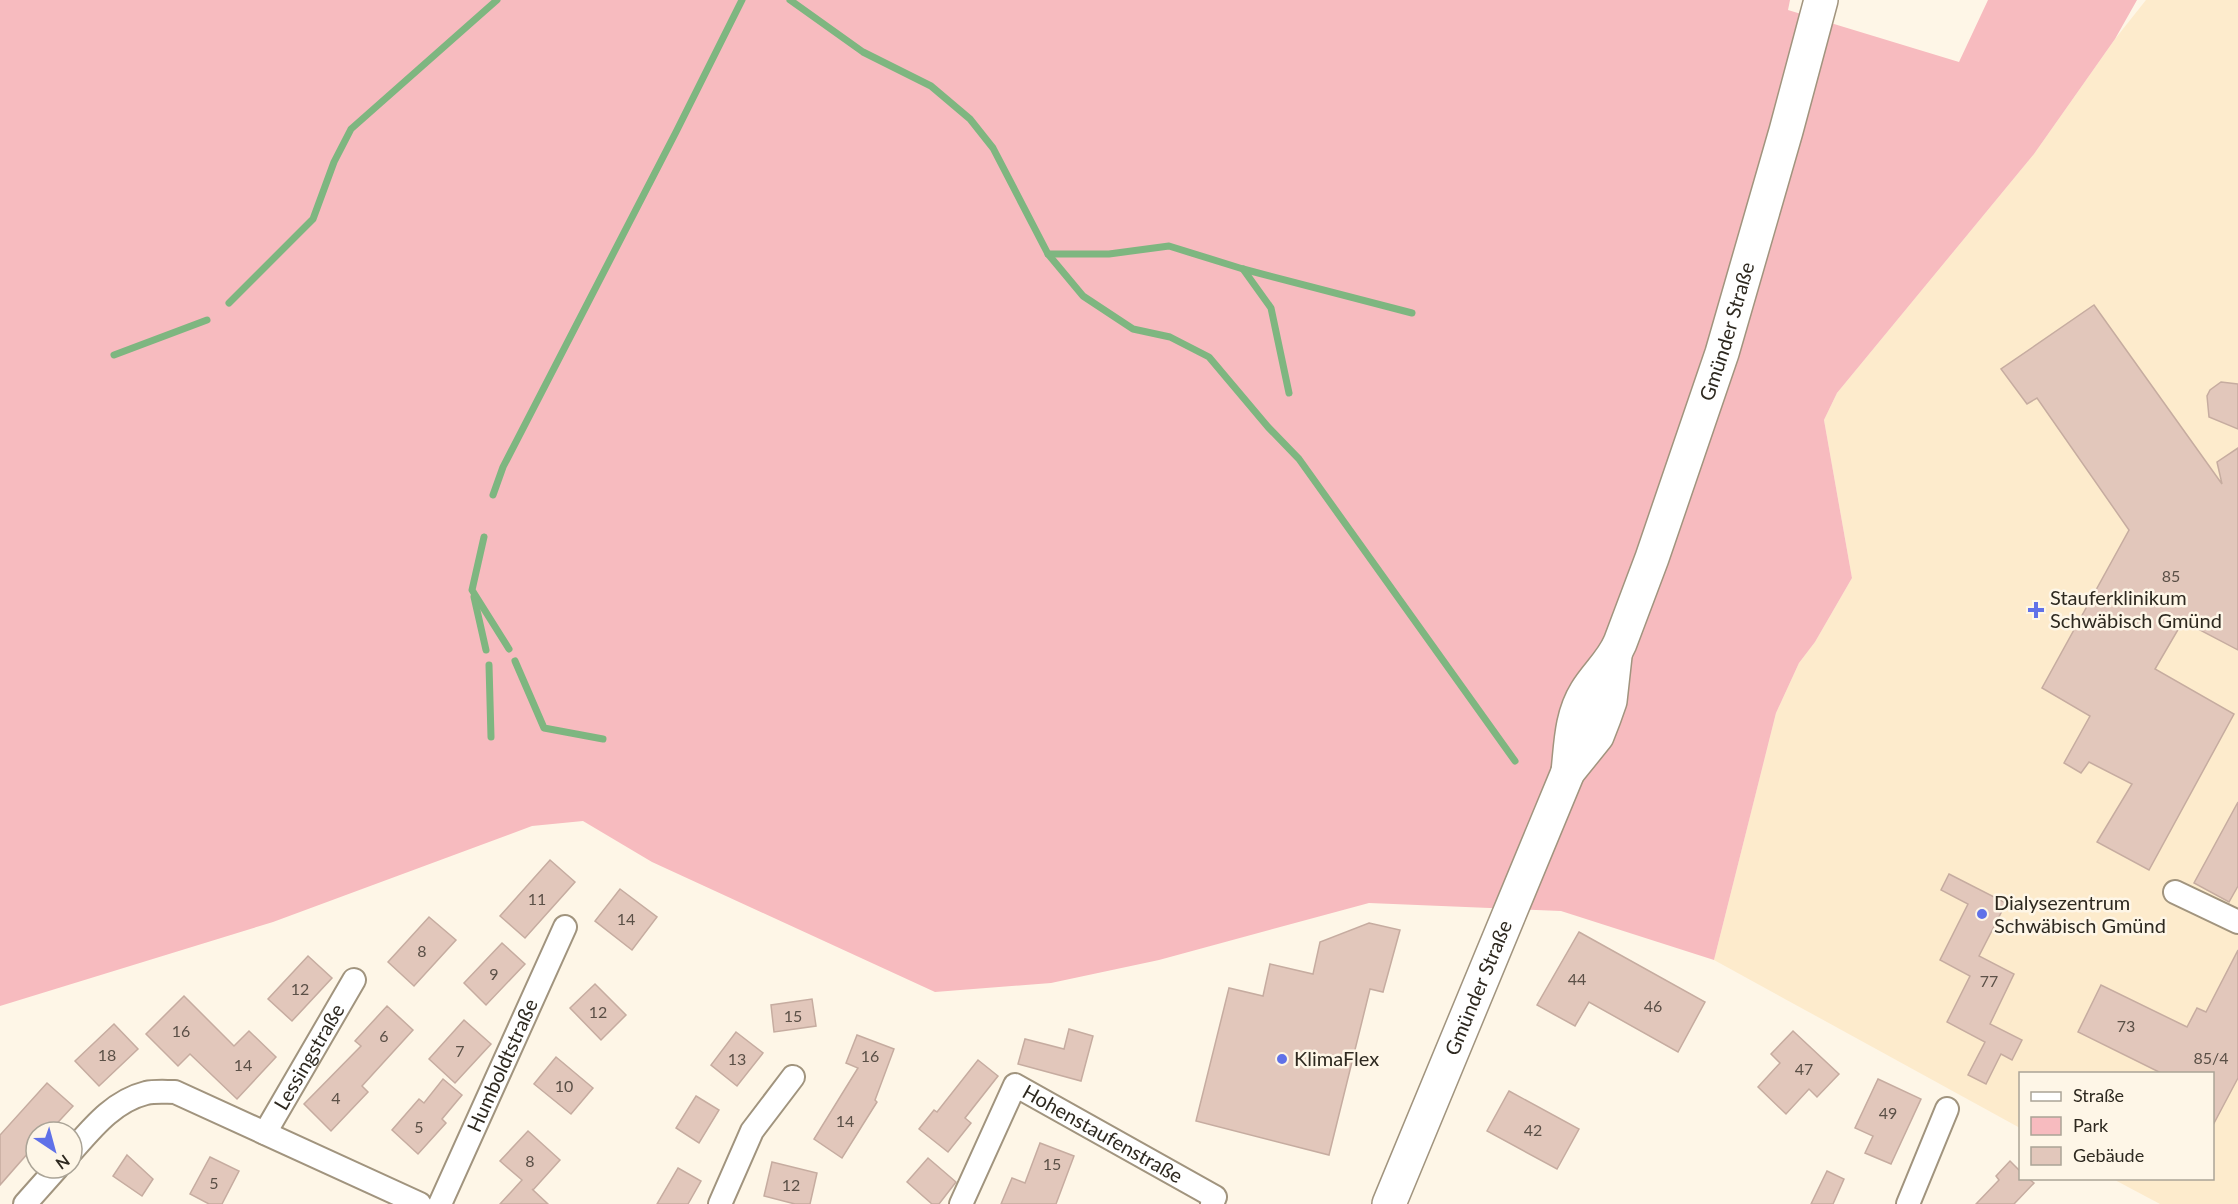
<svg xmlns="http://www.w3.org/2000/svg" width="2238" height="1204" font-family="Lato,sans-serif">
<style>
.built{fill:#fdebcc}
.green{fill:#f7bbbf}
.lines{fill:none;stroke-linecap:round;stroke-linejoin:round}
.stream{stroke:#7eb680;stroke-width:7}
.building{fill:#e2c7bb;stroke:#c6aca0;stroke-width:1.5}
.street-casing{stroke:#a1947e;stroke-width:26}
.secondary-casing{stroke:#a1947e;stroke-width:36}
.street{stroke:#fff;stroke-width:22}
.secondary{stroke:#fff;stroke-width:33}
.poi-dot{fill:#6071e8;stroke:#fef6e7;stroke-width:2}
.labels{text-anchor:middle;stroke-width:5;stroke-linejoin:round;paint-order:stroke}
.number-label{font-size:16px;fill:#5b5047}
.street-label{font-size:20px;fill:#2e2920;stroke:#fef6e7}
.poi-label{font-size:20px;fill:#2e2920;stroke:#fef6e7;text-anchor:start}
</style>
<rect width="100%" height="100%" fill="#fef6e7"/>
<polygon class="built" points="2146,0 2238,0 2238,1204 2160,1204 2113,1179 2212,1178 2212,1074 2020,1074 2020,1128 1714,960 1776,713 1799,663 1815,642 1852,578 1824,420 1837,393 2034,154 2115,39"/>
<polygon class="green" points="0,0 1790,0 1788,10 1959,62 1988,0 2137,0 2115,39 2034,154 1837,393 1824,420 1852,578 1815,642 1799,663 1776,713 1714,960 1561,911 1369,903 1159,960 1051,983 935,992 652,862 583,821 532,826 273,922 0,1006"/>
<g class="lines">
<g class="stream">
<polyline points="790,0 863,52 931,86 970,119 993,148 1048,254 1083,296 1133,329 1170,337 1209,357 1268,427 1299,459 1515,761"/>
<polyline points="1048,254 1109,254 1169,246 1243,269 1412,313"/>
<polyline points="1243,269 1271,308 1289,393"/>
<polyline points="229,303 313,219 334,162 351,129 497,0"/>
<polyline points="114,355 207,320"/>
<polyline points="493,495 503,467 676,132 742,0"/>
<polyline points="484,537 472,590 509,649"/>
<polyline points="474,597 486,650"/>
<polyline points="515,661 544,728 603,739"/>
<polyline points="489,665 491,737"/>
</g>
</g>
<g class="building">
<polygon points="2094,305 2222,484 2217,462 2238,448 2238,650 2183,621 2155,669 2234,714 2149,870 2097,842 2132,784 2089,762 2081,773 2064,763 2090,716 2042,688 2129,530 2037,398 2027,404 2001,369"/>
<polygon points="2221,382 2238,384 2238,429 2209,417 2207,396 2210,390"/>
<polygon points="2238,802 2238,886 2229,902 2194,883"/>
<polygon points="550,860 575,882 525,938 500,916"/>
<polygon points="1949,874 2006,903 1979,956 2014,974 1990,1024 2022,1040 2012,1060 2001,1054 1986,1084 1968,1075 1985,1042 1947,1022 1970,976 1940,960 1968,904 1941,890"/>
<polygon points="620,889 657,917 632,950 595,921"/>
<polygon points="429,917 456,940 414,986 388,962"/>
<polygon points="1369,923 1400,930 1383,992 1370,989 1329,1155 1196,1121 1229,988 1263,996 1270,964 1313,974 1320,942"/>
<polygon points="1579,932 1705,1002 1678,1052 1589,1002 1575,1026 1537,1005"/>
<polygon points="502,943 525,964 486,1005 464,983"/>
<polygon points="2238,950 2238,1078 2212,1127 2212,1074 2163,1074 2078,1032 2101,985 2187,1027 2197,1008 2206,1012"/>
<polygon points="308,956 332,978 292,1021 268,999"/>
<polygon points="595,984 626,1015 601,1040 570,1008"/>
<polygon points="184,996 234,1046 249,1031 276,1057 237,1099 190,1054 178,1066 146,1034"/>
<polygon points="812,999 816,1026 774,1032 771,1005"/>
<polygon points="387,1006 413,1030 362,1086 368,1092 331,1131 304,1104 361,1046 355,1041"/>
<polygon points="464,1020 491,1044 455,1083 429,1059"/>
<polygon points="114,1024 138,1049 99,1086 75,1061"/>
<polygon points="1069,1029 1093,1036 1081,1081 1018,1064 1025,1039 1064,1049"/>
<polygon points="1793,1031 1839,1074 1817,1097 1809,1089 1786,1114 1758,1087 1780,1063 1771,1054"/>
<polygon points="736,1032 763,1053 737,1086 711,1065"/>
<polygon points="857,1035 894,1049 875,1100 877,1102 842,1158 814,1139 858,1068 846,1063"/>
<polygon points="556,1057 593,1088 571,1114 534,1084"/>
<polygon points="978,1060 998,1076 965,1118 971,1123 948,1152 919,1129 934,1110 937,1112"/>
<polygon points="443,1079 462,1095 442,1119 446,1123 418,1154 392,1130 419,1099 424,1103"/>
<polygon points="1878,1079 1921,1099 1891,1164 1865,1153 1873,1136 1855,1128"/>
<polygon points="47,1083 73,1106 49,1132 36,1132 36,1144 0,1185 0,1135"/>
<polygon points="1509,1091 1579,1129 1557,1169 1487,1131"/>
<polygon points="696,1096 719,1110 699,1143 676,1128"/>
<polygon points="528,1131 560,1160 533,1190 532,1189 548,1204 500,1204 522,1180 500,1161"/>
<polygon points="1040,1143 1074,1156 1056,1204 1001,1204 1012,1178 1025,1183"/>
<polygon points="127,1155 153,1179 142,1196 113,1176"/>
<polygon points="210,1157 239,1171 222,1204 209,1204 190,1194"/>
<polygon points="928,1158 956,1182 939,1204 932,1204 907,1182"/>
<polygon points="2010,1161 2020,1171 2020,1179 2029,1179 2034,1183 2014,1204 1976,1204 1999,1180 1996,1176"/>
<polygon points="772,1162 817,1173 810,1204 795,1204 764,1196"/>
<polygon points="678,1168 701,1181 688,1204 657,1204"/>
<polygon points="1827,1171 1844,1179 1833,1204 1811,1204"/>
</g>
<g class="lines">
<g class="street-casing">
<g id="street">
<polyline points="2175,892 2238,922"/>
<path id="s1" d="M265,1133l89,-153"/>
<path d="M72,1151c21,-24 42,-50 74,-58 9,-2 19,-1 29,-1l245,112"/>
<polyline points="25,1204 57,1168"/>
<path id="s2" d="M440,1204l125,-277"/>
<polyline points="720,1204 752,1131 793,1077"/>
<path id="s3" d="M961,1204l54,-119 200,112 -3,7"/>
<polyline points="1908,1204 1947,1109"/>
</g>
</g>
<g class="secondary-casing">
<g id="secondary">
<path id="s4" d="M1568,772c3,-27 3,-56 18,-80 11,-18 26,-30 34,-49l32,-85 70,-205 64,-222 35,-131"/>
<path id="s5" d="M1389,1204l179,-432 29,-36 7,-18 6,-17 5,-45"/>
</g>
</g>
<use href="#street" class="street"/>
<use href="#secondary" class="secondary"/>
</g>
<g class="poi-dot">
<path d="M2033 601h6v6h6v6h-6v6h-6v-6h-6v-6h6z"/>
<circle cx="1982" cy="914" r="6"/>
<circle cx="1282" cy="1059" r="6"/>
</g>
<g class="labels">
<g class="number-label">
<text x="2171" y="582">85</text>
<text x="537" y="905">11</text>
<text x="626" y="925">14</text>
<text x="422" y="957">8</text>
<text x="494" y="980">9</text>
<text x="1577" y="985">44</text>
<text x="1989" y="987">77</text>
<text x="300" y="995">12</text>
<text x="1653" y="1012">46</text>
<text x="598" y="1018">12</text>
<text x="793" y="1022">15</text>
<text x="2126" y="1032">73</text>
<text x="181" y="1037">16</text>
<text x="384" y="1042">6</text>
<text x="460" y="1057">7</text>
<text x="107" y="1061">18</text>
<text x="870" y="1062">16</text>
<text x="2211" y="1064">85/4</text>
<text x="737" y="1065">13</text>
<text x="243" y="1071">14</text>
<text x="1804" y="1075">47</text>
<text x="564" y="1092">10</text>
<text x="336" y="1104">4</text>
<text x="1888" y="1119">49</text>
<text x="845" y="1127">14</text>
<text x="419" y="1133">5</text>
<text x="1533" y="1136">42</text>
<text x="530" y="1167">8</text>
<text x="1052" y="1170">15</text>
<text x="214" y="1189">5</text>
<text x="791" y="1191">12</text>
</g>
<g class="street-label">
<text dy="7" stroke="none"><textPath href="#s4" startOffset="472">Gmünder Straße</textPath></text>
<text dy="7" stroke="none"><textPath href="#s5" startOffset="234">Gmünder Straße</textPath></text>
<text dy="7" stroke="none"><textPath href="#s1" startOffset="88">Lessingstraße</textPath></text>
<text dy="7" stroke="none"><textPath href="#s2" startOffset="152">Humboldtstraße</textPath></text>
<text dy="7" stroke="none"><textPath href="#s3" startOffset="231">Hohenstaufenstraße</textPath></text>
</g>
<g class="poi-label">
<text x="2050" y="605">Stauferklinikum<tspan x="2050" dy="23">Schwäbisch Gmünd</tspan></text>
<text x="1994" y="910">Dialysezentrum<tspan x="1994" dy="23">Schwäbisch Gmünd</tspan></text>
<text x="1294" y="1066">KlimaFlex</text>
</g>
</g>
<rect x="2019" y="1072" width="195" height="108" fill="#fef6e7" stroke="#aba497" stroke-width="1.5"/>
<rect x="2031" y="1092" width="30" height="9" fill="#ffffff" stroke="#aba497" stroke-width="1.5"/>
<text x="2073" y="1102" font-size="18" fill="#2e2920">Straße</text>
<rect x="2031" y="1117" width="30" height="18" fill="#f7bbbf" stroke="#aba497" stroke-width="1.5"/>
<text x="2073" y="1132" font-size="18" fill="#2e2920">Park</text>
<rect x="2031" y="1147" width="30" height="18" fill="#e2c7bb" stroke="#aba497" stroke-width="1.5"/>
<text x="2073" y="1162" font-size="18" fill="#2e2920">Gebäude</text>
<g transform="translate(54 1150) rotate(144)"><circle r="28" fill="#fef6e7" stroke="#aba497" stroke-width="1.5"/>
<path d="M0-4.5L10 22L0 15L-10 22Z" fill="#6071e8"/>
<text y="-9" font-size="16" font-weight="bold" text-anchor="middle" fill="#2e2920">N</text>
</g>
</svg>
